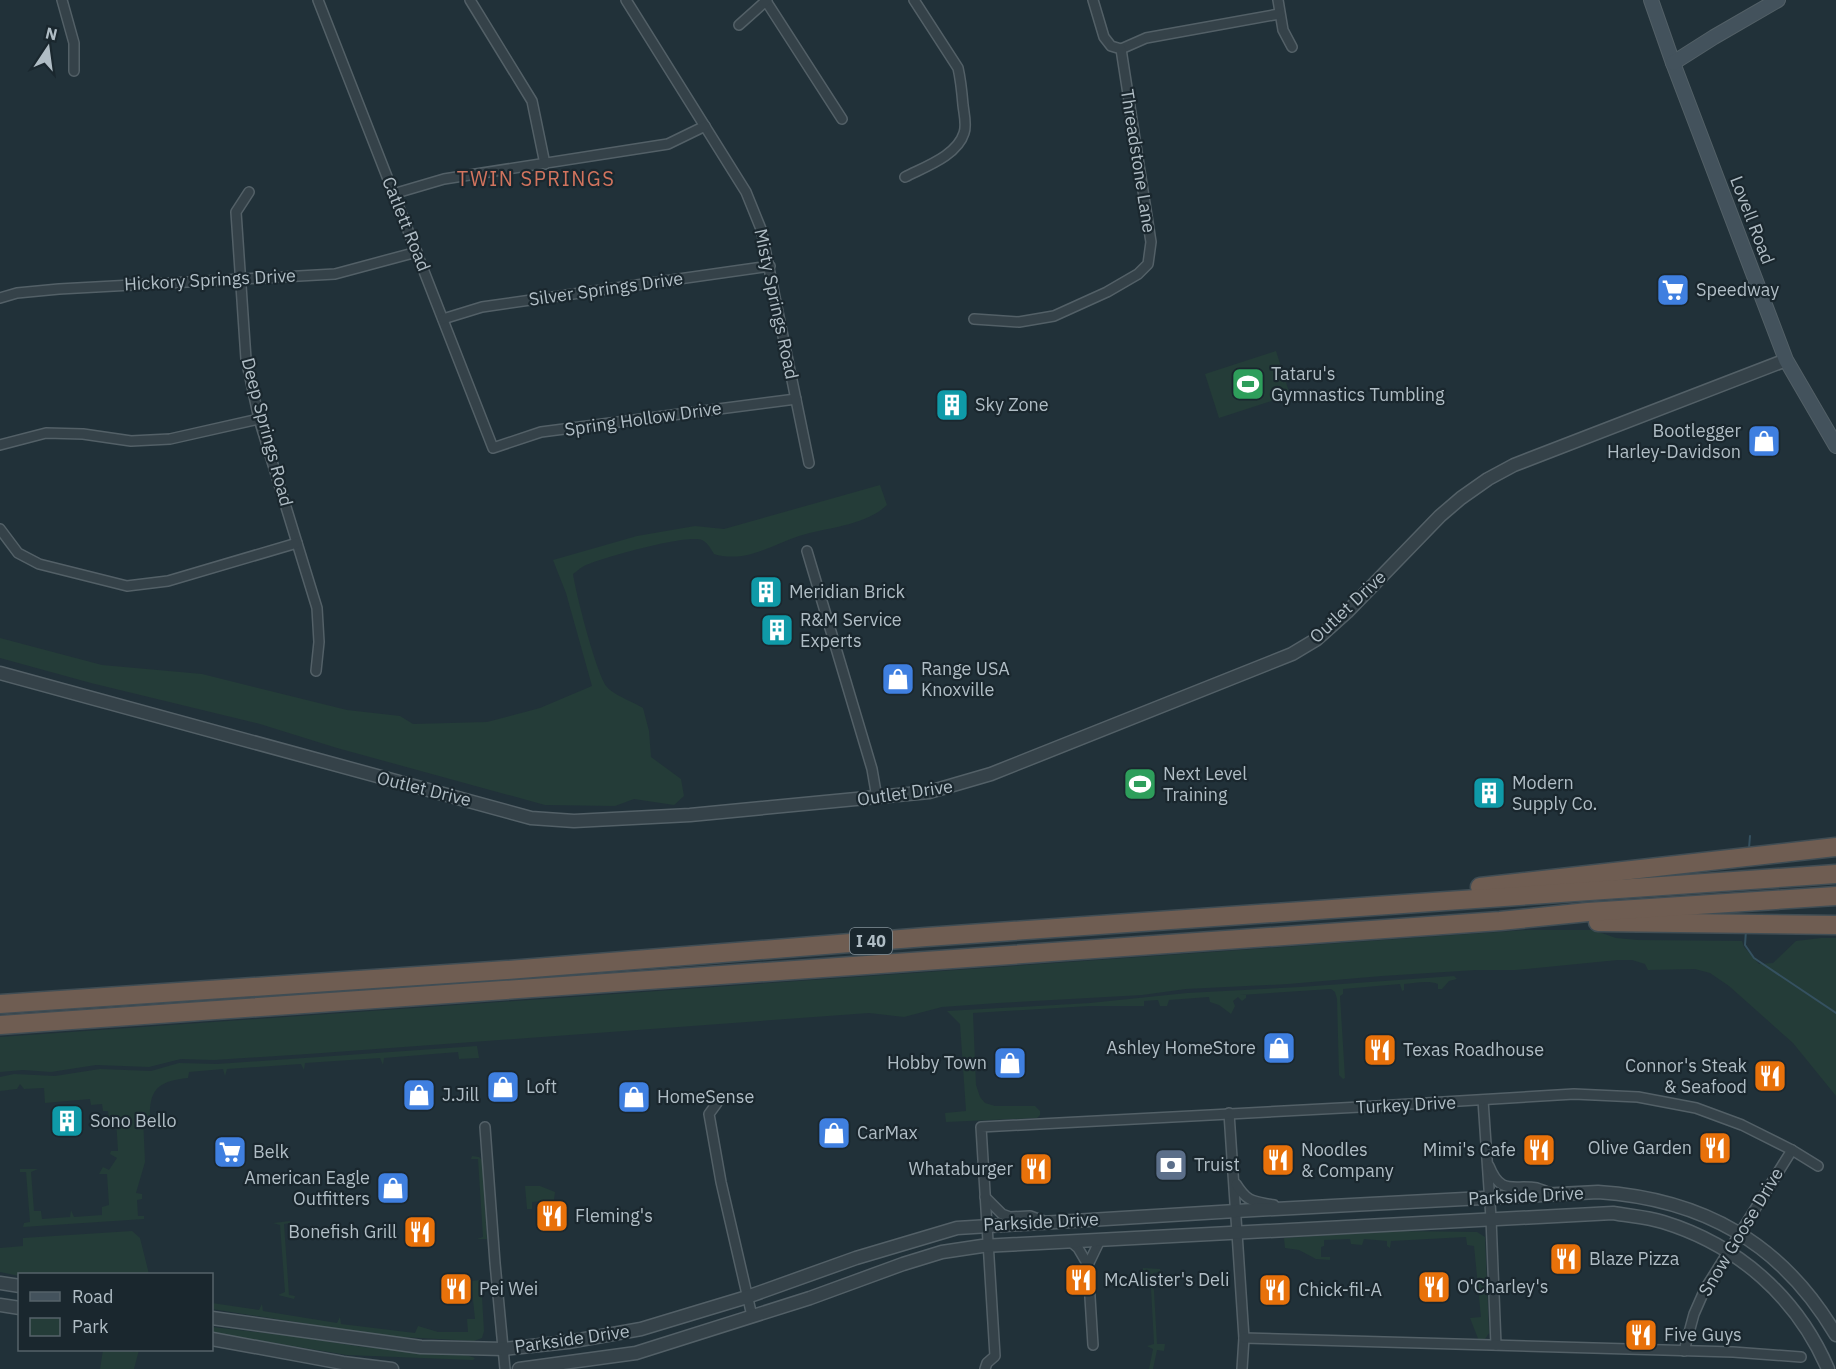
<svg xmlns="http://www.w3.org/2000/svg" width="1836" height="1369" font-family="'IBM Plex Sans',sans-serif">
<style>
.green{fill:#243c38}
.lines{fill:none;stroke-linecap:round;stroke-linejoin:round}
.stream{stroke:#355160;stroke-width:2}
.minor-casing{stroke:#536067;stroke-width:12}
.tertiary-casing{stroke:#536067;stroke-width:15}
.secondary-casing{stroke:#536067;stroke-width:16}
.motorway-casing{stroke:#404d54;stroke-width:21}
.minor{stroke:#354249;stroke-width:9}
.tertiary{stroke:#354249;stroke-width:12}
.secondary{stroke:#43525c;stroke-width:14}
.motorway{stroke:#6f5d52;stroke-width:18}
.labels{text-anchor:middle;stroke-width:4.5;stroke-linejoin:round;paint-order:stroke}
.shield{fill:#1a272e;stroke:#839098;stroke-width:1.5}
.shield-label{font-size:16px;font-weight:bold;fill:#b0bdc5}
.street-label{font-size:18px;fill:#b0bdc5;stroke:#1a272e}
.poi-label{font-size:18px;fill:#b0bdc5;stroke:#1a272e;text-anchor:start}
.neighbourhood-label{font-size:20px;letter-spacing:1.5px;fill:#d2745e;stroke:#1a272e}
</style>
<rect width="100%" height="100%" fill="#213139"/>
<g class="green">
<polygon points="1276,351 1290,395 1219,418 1205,374"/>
<path d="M880,485l7,20c-22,21 -59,22 -88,31 -18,6 -38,17 -57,20 -10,1 -19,1 -28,-2 -3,-5 -6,-11 -12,-14 -16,-6 -101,18 -118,26 -4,2 -8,6 -11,8 3,20 23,99 34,113 5,7 28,16 36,21l6,23 2,26 30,22 3,17 -10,9 -40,-6 -19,7 -70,-1 -208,-57 -77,-24 -169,-41 -91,-25v-20l102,27 100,9 145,36 53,6 13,8 74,-2 53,-14 52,-22 -26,-93 -13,-33 84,-24 58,-10 29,3z"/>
<polygon points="1527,930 1593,930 1616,938 1638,940 1742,941 1744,947 1759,964 1773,963 1796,941 1821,938 1836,938 1836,1096 1793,1043 1729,986 1710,973 1695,969 1648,970 1645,964 1632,960 1618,960 1515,970 1476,970 1382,976 1288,984 1186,989 1142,995 998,1003 942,1007 904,1017 869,1013 308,1054 214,1060 181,1059 149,1067 96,1065 51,1072 23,1070 0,1072 0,1037"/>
<path d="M1454,976l3,3 -8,2 -7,8h-4v-5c-10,-4 -22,-1 -34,0v6l-2,1 -2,-7 -57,5v5l-3,2 5,82 -2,1 -4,-4 -2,-76 -2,-7 -4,-3 -91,6h6v3l-4,3 -4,-4 -5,4 2,5 -4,8 -12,-9 -9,-3 -1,-5 -40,3 -2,6h-7l-2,-6 -14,1v5h-54l-117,7 3,72 4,12 5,6 10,3h40l5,5v4l-3,3 -91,4 -1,-9 21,-2 -6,-87 -13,-13 143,-8 97,-10 113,-6z"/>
<path d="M477,1046l2,12 -20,1 -1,-7 -74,6 -1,7 -3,-7 -75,5 -1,7 -3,-6 -74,5 -2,7 -2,-7 -34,3 -1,6c-27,3 -39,9 -38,39h-7l2,45 -9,31 6,1v5l-5,1 1,16h6v3l-121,8 1,-4 6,-1 -4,-50h-6v-3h18l-7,3 3,39h7l1,8 28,-2 1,-7 3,7 28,-2v-8l7,-2 -2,-31h-8l4,-7 6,3 8,-12 -7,-4 1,-3h7l-2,-32h-7l-1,-8h-5l-1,-7 -11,1 -1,-6 -45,4 -1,-15 -20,1 -4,-5 -3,5 -17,2v-14l14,-3 41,2 45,-7 51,2 28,-8 38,1z"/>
<polygon points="472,1156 479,1157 482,1160 487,1239 477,1239 483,1237 478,1159 471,1159"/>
<polygon points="525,1186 540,1186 555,1192 554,1200 532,1202 532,1209 527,1209"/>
<polygon points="290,1221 290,1223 284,1224 289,1295 295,1296 294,1299 278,1295 285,1292 280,1225 273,1223"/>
<polygon points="132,1231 140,1238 149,1274 20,1274 19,1276 0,1272 0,1248 23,1246 23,1238"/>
<polygon points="1395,1231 1477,1232 1485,1237 1489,1333 1485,1339 1479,1341 1470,1318 1481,1317 1474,1246 1467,1245 1466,1237 1391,1241 1390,1248 1387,1246 1387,1241 1364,1239 1362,1245 1351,1244 1350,1239 1324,1240 1324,1246 1321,1247 1321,1257 1330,1257 1330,1260 1316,1259 1299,1250 1285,1248 1284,1238"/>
<polygon points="1143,1268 1160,1269 1161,1272 1153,1273 1157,1344 1165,1344 1164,1351 1157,1350 1153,1369 1149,1369 1153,1349 1147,1346 1154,1344 1150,1270 1143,1270"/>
<polygon points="481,1280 484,1331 482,1338 474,1341 384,1336 212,1309 212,1303 259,1310 262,1304 263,1311 337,1323 340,1317 341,1324 415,1333 418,1326 438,1332 468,1332 467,1319 475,1319 471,1281"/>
<polygon points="212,1327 293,1336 363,1347 463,1354 475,1358 473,1360 347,1355 212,1333"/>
<polygon points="103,1350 132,1350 133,1352 139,1350 134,1369 100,1369"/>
</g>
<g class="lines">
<g class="stream">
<polyline points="1749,848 1750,836"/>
<polyline points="1746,930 1745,945 1754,958 1836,1013"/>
</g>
<g class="minor-casing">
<g id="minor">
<polyline points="62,0 74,43 74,71"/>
<polyline points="318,0 493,448 541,432 796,399"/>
<polyline points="470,0 532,101 545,164"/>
<polyline points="626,0 746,192 761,229 809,463"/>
<polyline points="1278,0 1283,30 1292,47"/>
<polyline points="766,1 842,119"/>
<polyline points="739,25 767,0"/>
<polyline points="1121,49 1146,38 1279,14"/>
<path d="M905,177c19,-10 52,-21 59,-44 3,-8 0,-19 -1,-28 -1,-12 -2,-24 -5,-37l-44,-68"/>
<polyline points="249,192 236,212 246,359 259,419 317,608 319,642 316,671"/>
<polyline points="393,194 444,179 668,144 705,126"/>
<polyline points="0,298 17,293 59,289 335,274 417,252"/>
<polyline points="443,319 482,307 770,266"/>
<polyline points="974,319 1019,322 1054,316 1107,292 1138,274 1148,264 1151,242 1121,49 1111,46 1104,37 1093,0"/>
<polyline points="0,445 46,433 83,434 131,441 170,439 259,419"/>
<polyline points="0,529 18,553 39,564 127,586 168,581 297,543"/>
<polyline points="807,551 872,769 877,798"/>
<polyline points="1483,1100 1491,1218 1496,1345"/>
<polyline points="717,1103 709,1114 721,1182 752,1316"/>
<polyline points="1229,1113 1244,1338 1242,1369"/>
<polyline points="485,1127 495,1263 505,1369"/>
<path d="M1489,1166c12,30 24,18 48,22 4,1 9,4 14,5"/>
<path d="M1236,1184c12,19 17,17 38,21"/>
<polyline points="985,1197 1002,1214 1010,1217 1030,1216 1044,1221"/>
<polyline points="1070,1241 1078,1248 1088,1265"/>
<polyline points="1244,1338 1733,1352 1801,1357"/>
<polyline points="1093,1345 1088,1265 1100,1240"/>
<polyline points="1684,1351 1694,1314 1705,1289 1792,1150"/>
<polyline points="985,1369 987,1363 995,1356 981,1127 1360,1107 1574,1094 1638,1097 1696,1108 1742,1125 1792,1150 1818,1166"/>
</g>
</g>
<g class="tertiary-casing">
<g id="tertiary">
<polyline points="0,673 531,818 574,821 690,815 929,792 991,774 1292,654 1317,639 1347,612 1440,516 1461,498 1488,479 1514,465 1786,360"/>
<polyline points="0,1283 20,1286"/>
<polyline points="0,1305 20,1308"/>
<path d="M212,1318l209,29 83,2 64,-7 73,-13 106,-32 109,-39 101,-30 279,-17 362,-19c105,7 184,51 238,143"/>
<polyline points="212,1339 343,1363 392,1369"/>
<path d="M519,1369l117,-16 174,-55 93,-34 39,-12 40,-6 631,-33c17,3 34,4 50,9 75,23 134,75 165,147"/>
</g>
</g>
<g class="secondary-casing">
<g id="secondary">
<polyline points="1651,0 1673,63 1786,360 1836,446"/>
<polyline points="1673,63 1714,37 1778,0"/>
</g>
</g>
<g class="motorway-casing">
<g id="motorway">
<polyline points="1480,887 1836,847"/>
<polyline points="1598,922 1836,925"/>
<polyline points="0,1004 507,970 926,937 1836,874"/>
<polyline points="0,1025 1500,921 1588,912 1836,896"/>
</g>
</g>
<use href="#minor" class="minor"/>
<use href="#tertiary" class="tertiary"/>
<use href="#secondary" class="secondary"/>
<use href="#motorway" class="motorway"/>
</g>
<defs>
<g id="supermarket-square" transform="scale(1.725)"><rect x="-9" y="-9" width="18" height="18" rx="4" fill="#3f7fe0" stroke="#1a272e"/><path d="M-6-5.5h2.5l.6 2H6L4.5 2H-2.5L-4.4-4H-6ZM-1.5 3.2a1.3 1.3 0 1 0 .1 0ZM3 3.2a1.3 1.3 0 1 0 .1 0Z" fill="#fff"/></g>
<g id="stadium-square" transform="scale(1.725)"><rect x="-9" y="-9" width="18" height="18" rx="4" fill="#2e9e5b" stroke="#1a272e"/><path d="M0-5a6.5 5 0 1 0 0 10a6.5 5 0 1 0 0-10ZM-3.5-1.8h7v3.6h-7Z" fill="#fff"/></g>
<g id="building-square" transform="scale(1.725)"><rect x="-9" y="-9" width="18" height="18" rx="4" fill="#0f9aa8" stroke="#1a272e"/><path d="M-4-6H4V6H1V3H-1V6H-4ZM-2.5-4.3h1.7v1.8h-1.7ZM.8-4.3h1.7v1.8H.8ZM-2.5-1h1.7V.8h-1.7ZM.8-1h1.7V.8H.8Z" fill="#fff"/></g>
<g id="shop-square" transform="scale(1.725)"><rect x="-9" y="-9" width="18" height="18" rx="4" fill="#3f7fe0" stroke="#1a272e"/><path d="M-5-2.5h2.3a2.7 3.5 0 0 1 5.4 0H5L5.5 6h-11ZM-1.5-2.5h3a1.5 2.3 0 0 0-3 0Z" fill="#fff"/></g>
<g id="restaurant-square" transform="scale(1.725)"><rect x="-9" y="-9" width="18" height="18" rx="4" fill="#e8710a" stroke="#1a272e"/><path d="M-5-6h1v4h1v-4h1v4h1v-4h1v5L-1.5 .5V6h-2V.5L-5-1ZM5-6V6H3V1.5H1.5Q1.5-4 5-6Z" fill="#fff"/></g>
<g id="bank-square" transform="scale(1.725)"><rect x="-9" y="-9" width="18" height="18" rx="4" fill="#5c6f8a" stroke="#1a272e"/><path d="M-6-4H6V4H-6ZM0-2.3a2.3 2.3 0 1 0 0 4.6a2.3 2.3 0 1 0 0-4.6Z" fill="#fff"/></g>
</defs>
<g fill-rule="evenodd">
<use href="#supermarket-square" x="1673" y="290"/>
<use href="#stadium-square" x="1248" y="384"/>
<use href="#building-square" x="952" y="405"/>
<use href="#shop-square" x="1764" y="441"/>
<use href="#building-square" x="766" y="592"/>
<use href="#building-square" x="777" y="630"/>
<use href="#shop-square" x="898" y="679"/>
<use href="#stadium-square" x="1140" y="784"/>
<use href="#building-square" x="1489" y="793"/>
<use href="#shop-square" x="1279" y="1048"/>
<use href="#restaurant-square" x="1380" y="1050"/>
<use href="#shop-square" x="1010" y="1063"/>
<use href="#restaurant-square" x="1770" y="1076"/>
<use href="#shop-square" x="503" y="1087"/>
<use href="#shop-square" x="419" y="1095"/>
<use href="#shop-square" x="634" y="1097"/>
<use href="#building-square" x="67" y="1121"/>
<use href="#shop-square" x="834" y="1133"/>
<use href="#restaurant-square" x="1715" y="1148"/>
<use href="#restaurant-square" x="1539" y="1150"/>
<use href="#supermarket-square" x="230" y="1152"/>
<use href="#restaurant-square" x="1278" y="1160"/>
<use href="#bank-square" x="1171" y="1165"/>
<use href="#restaurant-square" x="1036" y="1169"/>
<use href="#shop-square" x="393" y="1188"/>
<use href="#restaurant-square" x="552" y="1216"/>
<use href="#restaurant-square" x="420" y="1232"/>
<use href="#restaurant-square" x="1566" y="1259"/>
<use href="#restaurant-square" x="1081" y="1280"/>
<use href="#restaurant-square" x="1434" y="1287"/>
<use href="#restaurant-square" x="456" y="1289"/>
<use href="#restaurant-square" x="1275" y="1290"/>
<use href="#restaurant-square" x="1641" y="1335"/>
</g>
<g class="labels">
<rect class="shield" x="850" y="928" width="42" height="26" rx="4.5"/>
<g class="shield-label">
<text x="871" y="947">I 40</text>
</g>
<g class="street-label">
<text transform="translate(1138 161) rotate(81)" y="6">Threadstone Lane</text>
<text transform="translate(1752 220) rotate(69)" y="6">Lovell Road</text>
<text transform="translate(406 224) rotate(68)" y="6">Catlett Road</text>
<text transform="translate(210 280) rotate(-3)" y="6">Hickory Springs Drive</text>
<text transform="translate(606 289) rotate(-8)" y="6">Silver Springs Drive</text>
<text transform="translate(776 304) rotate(78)" y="6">Misty Springs Road</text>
<text transform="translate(643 419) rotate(-8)" y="6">Spring Hollow Drive</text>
<text transform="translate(267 432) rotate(75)" y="6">Deep Springs Road</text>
<text transform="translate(1348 607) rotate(-43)" y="6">Outlet Drive</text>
<text transform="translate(424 789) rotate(14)" y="6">Outlet Drive</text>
<text transform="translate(905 793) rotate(-8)" y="6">Outlet Drive</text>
<text transform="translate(1406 1105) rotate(-3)" y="6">Turkey Drive</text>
<text transform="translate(1526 1196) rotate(-3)" y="6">Parkside Drive</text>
<text transform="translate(1041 1222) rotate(-3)" y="6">Parkside Drive</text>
<text transform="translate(1741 1232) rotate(-59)" y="6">Snow Goose Drive</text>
<text transform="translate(572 1339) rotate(-8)" y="6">Parkside Drive</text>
</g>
<g class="poi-label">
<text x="1696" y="296">Speedway</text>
<text x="1271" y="380">Tataru's<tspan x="1271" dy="21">Gymnastics Tumbling</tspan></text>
<text x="975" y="411">Sky Zone</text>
<text x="1741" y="437" text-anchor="end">Bootlegger<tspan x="1741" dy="21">Harley-Davidson</tspan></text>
<text x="789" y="598">Meridian Brick</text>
<text x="800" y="626">R&amp;M Service<tspan x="800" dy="21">Experts</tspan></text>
<text x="921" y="675">Range USA<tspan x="921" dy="21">Knoxville</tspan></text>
<text x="1163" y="780">Next Level<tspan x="1163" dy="21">Training</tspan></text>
<text x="1512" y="789">Modern<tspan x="1512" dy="21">Supply Co.</tspan></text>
<text x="1256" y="1054" text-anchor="end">Ashley HomeStore</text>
<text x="1403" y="1056">Texas Roadhouse</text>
<text x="987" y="1069" text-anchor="end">Hobby Town</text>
<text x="1747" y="1072" text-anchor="end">Connor's Steak<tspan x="1747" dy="21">&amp; Seafood</tspan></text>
<text x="526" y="1093">Loft</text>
<text x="442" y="1101">J.Jill</text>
<text x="657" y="1103">HomeSense</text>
<text x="90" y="1127">Sono Bello</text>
<text x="857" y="1139">CarMax</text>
<text x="1692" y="1154" text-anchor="end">Olive Garden</text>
<text x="1301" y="1156">Noodles<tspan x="1301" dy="21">&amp; Company</tspan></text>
<text x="1516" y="1156" text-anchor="end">Mimi's Cafe</text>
<text x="253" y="1158">Belk</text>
<text x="1194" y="1171">Truist</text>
<text x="1013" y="1175" text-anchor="end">Whataburger</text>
<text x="370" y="1184" text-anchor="end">American Eagle<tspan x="370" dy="21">Outfitters</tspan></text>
<text x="575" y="1222">Fleming's</text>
<text x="397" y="1238" text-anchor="end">Bonefish Grill</text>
<text x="1589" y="1265">Blaze Pizza</text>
<text x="1104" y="1286">McAlister's Deli</text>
<text x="1457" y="1293">O'Charley's</text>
<text x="479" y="1295">Pei Wei</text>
<text x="1298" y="1296">Chick-fil-A</text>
<text x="1664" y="1341">Five Guys</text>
</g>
<g class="neighbourhood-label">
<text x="536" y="186">TWIN SPRINGS</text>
</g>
</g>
<rect x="18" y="1273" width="195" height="78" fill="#1a272e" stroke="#56636a" stroke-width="1.5"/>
<rect x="30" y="1292" width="30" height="9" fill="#43525c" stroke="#56636a" stroke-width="1.5"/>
<text x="72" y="1303" font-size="18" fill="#b0bdc5">Road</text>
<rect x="30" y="1318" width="30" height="18" fill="#243c38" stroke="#56636a" stroke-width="1.5"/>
<text x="72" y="1333" font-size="18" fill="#b0bdc5">Park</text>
<g transform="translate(48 48) rotate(13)" stroke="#1a272e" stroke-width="4.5" paint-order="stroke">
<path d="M0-4.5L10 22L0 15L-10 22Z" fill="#b0bdc5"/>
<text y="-9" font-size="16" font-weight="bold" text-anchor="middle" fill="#b0bdc5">N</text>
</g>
</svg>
